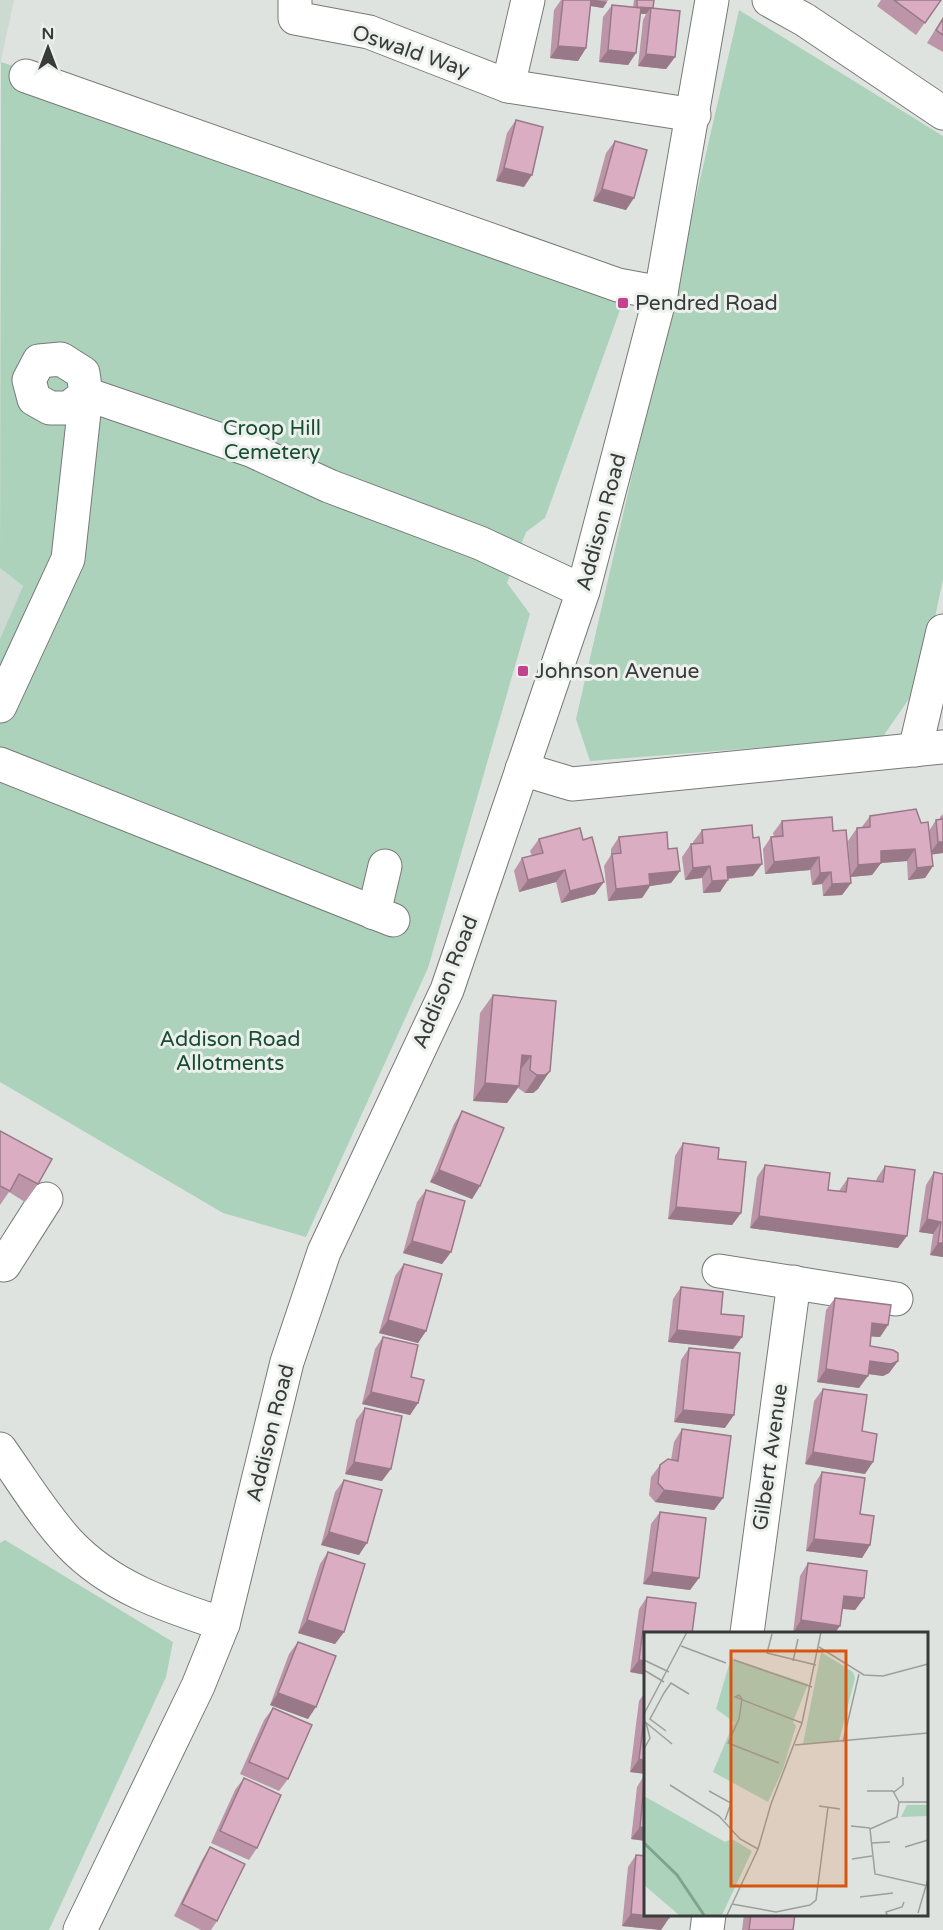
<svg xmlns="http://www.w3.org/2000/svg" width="943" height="1930" font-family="'Varela Round',sans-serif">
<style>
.built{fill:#cddad2}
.green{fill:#add2bb}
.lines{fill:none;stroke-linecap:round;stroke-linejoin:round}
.minor-casing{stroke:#767a77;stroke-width:35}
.minor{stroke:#fff;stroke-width:33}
.wall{fill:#bc95a8}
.shaded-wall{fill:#997988}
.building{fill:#dbadc3;stroke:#997988;stroke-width:1.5}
.poi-dot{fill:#c3438e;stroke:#ebf0ed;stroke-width:2}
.labels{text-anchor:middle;stroke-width:6;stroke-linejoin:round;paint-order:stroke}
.street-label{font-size:21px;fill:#393b3a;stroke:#ebf0ed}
.poi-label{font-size:21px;fill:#393b3a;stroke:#ebf0ed;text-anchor:start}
.park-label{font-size:21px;fill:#174c31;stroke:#ebf0ed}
.inset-river{fill:none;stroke:#7ba68c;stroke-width:3}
.inset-road{fill:none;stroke:#9ca09d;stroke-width:1.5}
.view{fill:#d65611;fill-opacity:0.15;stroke:#d65611;stroke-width:3}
.inset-edge{fill:none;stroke:#393b3a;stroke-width:3}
</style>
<rect width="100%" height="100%" fill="#dee3df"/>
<g class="built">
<polygon points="0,0 14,0 0,65"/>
<polygon points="0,568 23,586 0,639"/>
</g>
<g class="green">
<polygon points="739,10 943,136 943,579 922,680 882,738 590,761 576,719"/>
<polygon points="1,62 633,274 545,518 526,532 507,583 530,614 428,968 306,1237 223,1213 0,1082 0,639 23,586 0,568"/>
<polygon points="5,1540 173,1642 166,1677 49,1930 0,1930 0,1543"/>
</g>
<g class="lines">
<g class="minor-casing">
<g id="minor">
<polyline points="295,0 295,18 369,32 508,86 694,115"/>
<polyline points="769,0 805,20 943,113"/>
<polyline points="26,76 618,285 661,293"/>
<polyline points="508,86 528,0"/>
<polyline points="86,394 253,451 329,486 480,543 583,591"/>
<polyline points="0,706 68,559 86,394 83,373 61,359 39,361 29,380 34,399 50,408 69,408 86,394"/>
<polyline points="915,750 943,631"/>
<polyline points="0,764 393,920"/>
<polyline points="522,769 572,784 943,747"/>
<polyline points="374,913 385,866"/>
<polyline points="4,1265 46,1199"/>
<polyline points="719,1271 896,1299"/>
<path d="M0,1449c22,31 43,66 69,94 41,44 98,63 154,81"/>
<polyline points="747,1633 794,1282"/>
<polyline points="80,1930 198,1686 223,1624 287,1362 324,1252 447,990 583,591 661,293 712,0"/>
<polyline points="707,1930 709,1914"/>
</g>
</g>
<use href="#minor" class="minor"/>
</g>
<g class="wall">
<polygon points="561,0 608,0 603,8 590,6 586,48 578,61 550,58 554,10"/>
<polygon points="634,0 654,0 653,8 675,57 666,69 638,66 643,20 646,14 640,14 636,53 628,65 599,62 603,17 612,5 633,7"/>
<polygon points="881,0 941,0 916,35 877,6"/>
<polygon points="943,17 943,52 927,43"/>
<polygon points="516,120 524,187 496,181 507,133"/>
<polygon points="615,141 626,210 593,201 606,153"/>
<polygon points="943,814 943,853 932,854 933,866 925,878 908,880 907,861 881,863 872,875 850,877 851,883 842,895 823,896 822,884 812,885 810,870 765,874 763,849 771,837 774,837 773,833 782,821 833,831 850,868 848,841 857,828 861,828 870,816 921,823 929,831 936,820 940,820 940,817"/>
<polygon points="702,830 753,876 728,879 720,892 703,893 702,878 685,880 682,857 691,844 693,844 693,842"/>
<polygon points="619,837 668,849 680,871 671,883 650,886 642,898 608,901 604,866 611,855 611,849"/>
<polygon points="539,839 595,894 561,903 556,882 519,892 514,871 522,858 532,856 530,851"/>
<polygon points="493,995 556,1001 538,1089 533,1093 525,1093 518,1088 507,1103 473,1101 480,1013"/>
<polygon points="462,1111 480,1186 472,1199 430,1182 454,1124"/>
<polygon points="0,1131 38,1184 25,1202 9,1192 0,1205"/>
<polygon points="683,1143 718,1159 741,1213 732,1225 668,1219 675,1156"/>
<polygon points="765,1165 828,1190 839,1191 848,1178 876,1181 877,1178 885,1166 898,1248 750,1228 757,1177"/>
<polygon points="934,1172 943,1174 943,1257 930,1255 933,1234 919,1232 926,1185"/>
<polygon points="426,1190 451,1252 442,1264 403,1253 417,1202"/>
<polygon points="404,1264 426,1331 418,1343 379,1333 395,1276"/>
<polygon points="681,1287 721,1314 742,1337 733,1349 668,1342 673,1299"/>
<polygon points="835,1298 888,1325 880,1337 871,1336 870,1346 898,1361 889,1373 883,1376 868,1374 859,1388 817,1382 826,1310"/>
<polygon points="383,1337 411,1377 418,1403 410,1415 362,1404 375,1349"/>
<polygon points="689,1348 725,1428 674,1422 681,1360"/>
<polygon points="823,1389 862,1431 865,1474 805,1464 814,1401"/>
<polygon points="365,1408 382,1481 345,1474 356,1420"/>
<polygon points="682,1429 723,1498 714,1510 655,1502 649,1495 651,1477 660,1465 671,1460 674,1442"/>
<polygon points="822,1472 860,1514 870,1545 862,1558 806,1551 814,1485"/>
<polygon points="344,1480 359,1555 321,1545 335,1492"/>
<polygon points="660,1512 699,1578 690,1590 643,1584 651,1524"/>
<polygon points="328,1552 344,1632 335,1644 298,1633 320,1564"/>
<polygon points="808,1563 864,1598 855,1610 842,1609 835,1633 793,1633 800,1576"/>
<polygon points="647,1597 646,1675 630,1672 639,1609"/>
<polygon points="298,1642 308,1719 270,1705 289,1654"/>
<polygon points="646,1691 646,1774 630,1772 639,1701"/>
<polygon points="273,1708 288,1779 279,1791 240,1774 264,1720"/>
<polygon points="645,1774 646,1775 646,1841 631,1839 637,1787"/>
<polygon points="244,1778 257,1848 249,1860 211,1843 235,1790"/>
<polygon points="210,1847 217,1921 211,1930 201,1930 174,1916 202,1860"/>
<polygon points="636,1855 669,1918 661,1930 622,1926 628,1867"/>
<polygon points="744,1914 795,1914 793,1930 742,1930"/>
</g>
<g class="shaded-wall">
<polygon points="588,0 596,0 607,2 603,8 585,5"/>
<polygon points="637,7 651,8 646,14 632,13"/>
<polygon points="558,46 586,48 578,61 550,58"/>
<polygon points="608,50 636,53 628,65 599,62"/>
<polygon points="646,54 675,57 666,69 638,66"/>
<polygon points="504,168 532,175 524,187 496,181"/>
<polygon points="602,189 634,198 626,210 593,201"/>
<polygon points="938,842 943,842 943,853 929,855"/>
<polygon points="915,849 907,861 881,863 872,875 850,877 858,865 881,851"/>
<polygon points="819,857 810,870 765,874 774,862"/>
<polygon points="762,864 753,876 719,879 727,867"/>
<polygon points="710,866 702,878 685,880 693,868"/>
<polygon points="933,866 925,878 908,880 917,868"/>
<polygon points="565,870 556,882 519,892 528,880"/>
<polygon points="680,871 671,883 650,886 642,898 608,901 616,889 649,874"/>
<polygon points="831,872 822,884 812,885 820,873"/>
<polygon points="728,880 720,892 703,893 712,881"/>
<polygon points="604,882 595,894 561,903 570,891"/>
<polygon points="851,883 842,895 823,896 832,884"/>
<polygon points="522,1055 531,1056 518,1073"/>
<polygon points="550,1071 538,1089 533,1093 525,1093 537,1075"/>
<polygon points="485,1083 519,1086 507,1103 473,1101"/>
<polygon points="439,1170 480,1186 472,1199 430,1182"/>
<polygon points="676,1207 741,1213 732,1225 668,1219"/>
<polygon points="759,1216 907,1236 898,1248 750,1228"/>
<polygon points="927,1219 941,1222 933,1234 919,1232"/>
<polygon points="412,1241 451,1252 442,1264 403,1253"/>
<polygon points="938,1243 943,1243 943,1257 930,1255"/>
<polygon points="388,1320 426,1331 418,1343 379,1333"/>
<polygon points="872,1323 888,1325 880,1337 864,1336"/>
<polygon points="677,1330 742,1337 733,1349 668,1342"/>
<polygon points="870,1361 898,1361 889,1373 883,1376 861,1373"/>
<polygon points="826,1369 868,1376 859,1388 817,1382"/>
<polygon points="371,1392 418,1403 410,1415 362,1404"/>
<polygon points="683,1410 734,1415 725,1428 674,1422"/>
<polygon points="813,1452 873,1462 865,1474 805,1464"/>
<polygon points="354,1462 391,1469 382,1481 345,1474"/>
<polygon points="664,1490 723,1498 714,1510 655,1502"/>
<polygon points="329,1532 367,1543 359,1555 321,1545"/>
<polygon points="814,1539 870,1545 862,1558 806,1551"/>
<polygon points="652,1572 699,1578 690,1590 643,1584"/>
<polygon points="844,1596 864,1598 855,1610 835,1608"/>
<polygon points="307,1620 344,1632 335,1644 298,1633"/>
<polygon points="801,1620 840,1626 835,1633 793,1633"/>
<polygon points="639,1660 646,1661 646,1675 630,1672"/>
<polygon points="278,1693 316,1707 308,1719 270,1705"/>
<polygon points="639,1759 646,1761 646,1774 630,1772"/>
<polygon points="640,1827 646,1828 646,1841 631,1839"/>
<polygon points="631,1914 669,1918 661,1930 622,1926"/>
</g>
<g class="building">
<polygon points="563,0 591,0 586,48 558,46"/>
<polygon points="637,0 654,0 653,8 637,7"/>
<polygon points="894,0 941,0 925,23"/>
<polygon points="612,5 641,8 636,53 608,50"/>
<polygon points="651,8 680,11 675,57 646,54"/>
<polygon points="943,19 943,35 936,30"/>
<polygon points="516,120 543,127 532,175 504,168"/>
<polygon points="615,141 647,150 634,198 602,189"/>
<polygon points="916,809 921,823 928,822 933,866 917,868 915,849 881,851 881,863 858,865 857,828 870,827 870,816"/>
<polygon points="832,817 833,831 846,830 851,883 832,884 831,872 820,873 819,857 774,862 771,837 783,836 782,821"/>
<polygon points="943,819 943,842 938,842 936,820"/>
<polygon points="752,825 753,838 759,837 762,864 727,867 728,880 712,881 710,866 693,868 691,844 703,843 702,830"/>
<polygon points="580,828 583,840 592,837 604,882 570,891 565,870 528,880 522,858 543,853 539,839"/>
<polygon points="667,832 668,849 677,848 680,871 649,874 650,885 616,889 612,854 621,853 619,837"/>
<polygon points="493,995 556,1001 550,1071 545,1075 537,1075 530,1070 531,1056 522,1055 519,1086 485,1083"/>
<polygon points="462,1111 504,1128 480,1186 439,1170"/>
<polygon points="0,1131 52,1159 38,1184 19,1174 10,1191 0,1186"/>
<polygon points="683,1143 719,1148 718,1159 746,1162 741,1213 676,1207"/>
<polygon points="765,1165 830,1173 828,1190 846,1192 848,1178 883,1182 885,1166 915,1170 907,1236 759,1216"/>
<polygon points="934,1172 943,1174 943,1243 938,1243 941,1222 927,1219"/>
<polygon points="426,1190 465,1201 451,1252 412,1241"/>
<polygon points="404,1264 442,1274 426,1331 388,1320"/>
<polygon points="681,1287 723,1292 721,1314 744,1316 742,1337 677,1330"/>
<polygon points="835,1298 891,1305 888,1325 872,1323 870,1346 893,1350 898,1353 898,1361 891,1364 870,1361 868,1376 826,1369"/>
<polygon points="383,1337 418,1345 411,1377 424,1380 418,1403 371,1392"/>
<polygon points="689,1348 740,1353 734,1415 683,1410"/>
<polygon points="823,1389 867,1395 862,1431 877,1434 873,1462 813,1452"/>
<polygon points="365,1408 402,1416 391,1469 354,1462"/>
<polygon points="682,1429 731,1436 723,1498 664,1490 658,1483 660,1465 668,1459 678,1461"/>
<polygon points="822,1472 865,1478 860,1514 874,1516 870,1545 814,1539"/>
<polygon points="344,1480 382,1490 367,1543 329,1532"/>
<polygon points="660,1512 706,1518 699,1578 652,1572"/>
<polygon points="328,1552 365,1564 344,1632 307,1620"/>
<polygon points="808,1563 867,1571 864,1598 844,1596 840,1626 801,1620"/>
<polygon points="647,1597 696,1603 692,1633 646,1633 646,1661 639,1660"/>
<polygon points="298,1642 336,1656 316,1707 278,1693"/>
<polygon points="646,1703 646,1761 639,1759"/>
<polygon points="273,1708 312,1725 288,1779 249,1762"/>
<polygon points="645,1774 646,1775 646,1828 640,1827"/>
<polygon points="244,1778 281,1795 257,1848 220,1831"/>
<polygon points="210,1847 245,1864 217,1921 182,1904"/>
<polygon points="636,1855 646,1856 646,1914 670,1914 669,1918 631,1914"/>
<polygon points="751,1914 795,1914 793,1930 749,1930"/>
</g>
<g class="poi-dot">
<rect x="617" y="297" width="12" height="12" rx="3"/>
<rect x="517" y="665" width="12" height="12" rx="3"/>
</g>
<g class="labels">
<g class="street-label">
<text transform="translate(411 51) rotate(19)" y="7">Oswald Way</text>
<text transform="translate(601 522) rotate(-75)" y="7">Addison Road</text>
<text transform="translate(445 982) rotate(-68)" y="7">Addison Road</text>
<text transform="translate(270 1433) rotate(-76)" y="7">Addison Road</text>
<text transform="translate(770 1457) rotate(-82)" y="7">Gilbert Avenue</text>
</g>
<g class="poi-label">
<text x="635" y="310">Pendred Road</text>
<text x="535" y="678">Johnson Avenue</text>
</g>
<g class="park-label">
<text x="272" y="435">Croop Hill<tspan x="272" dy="24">Cemetery</tspan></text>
<text x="230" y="1046">Addison Road<tspan x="230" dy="24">Allotments</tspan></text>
</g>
</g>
<g transform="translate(644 1632)">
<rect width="284" height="284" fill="#dee3df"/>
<path d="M177,20l32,20 2,6 -16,63 -36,3zM87,26l77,26 -15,38 3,4 -13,43 -15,33 -55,-30 21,-50 -18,-13zM0,164l81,46 7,-3 20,12 -30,64h-43l-35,-30zM263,173h20v11l-26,1z" fill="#add2bb"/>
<path class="inset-river" d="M0,211l33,32 27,40"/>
<path class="inset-road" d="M128,2l-5,19 49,12M37,14l45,17M175,15l45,28 19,1 45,-12M0,28l25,12M90,28l78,27M149,29l5,-22M0,38l20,12M20,61l-14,26 16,12M20,61l7,-10 18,11M98,67l-3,20 -11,24 51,20M98,67l-3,-4 -4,2 67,26M0,82l43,-82M0,89l28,23M199,110l16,-68M151,113l133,-12M0,117l6,-11 -4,-15M26,153l49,31 21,23 18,10M65,159l22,12 -6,17M223,159h26l6,11M250,160l9,-7v-8M284,170h-29l-2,15 -27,12 5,45 53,12M175,174l21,3M207,194l19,2M227,211l19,-1M261,215l23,-7M208,227l20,-3M216,265l33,-4M88,272l44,8 34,-7 6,-5 12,-93M274,281l10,-34M83,283l31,-66 13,-45 31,-81 19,-91M243,283l-1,-3 16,-5 2,-5"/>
<path class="view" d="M87,19h115v235h-115z"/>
<rect width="284" height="284" class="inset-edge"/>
</g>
<g transform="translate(48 48)" stroke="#ebf0ed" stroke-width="4.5" paint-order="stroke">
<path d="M0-4.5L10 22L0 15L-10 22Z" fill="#393b3a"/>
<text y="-9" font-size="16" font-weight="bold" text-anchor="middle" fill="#393b3a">N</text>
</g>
</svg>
